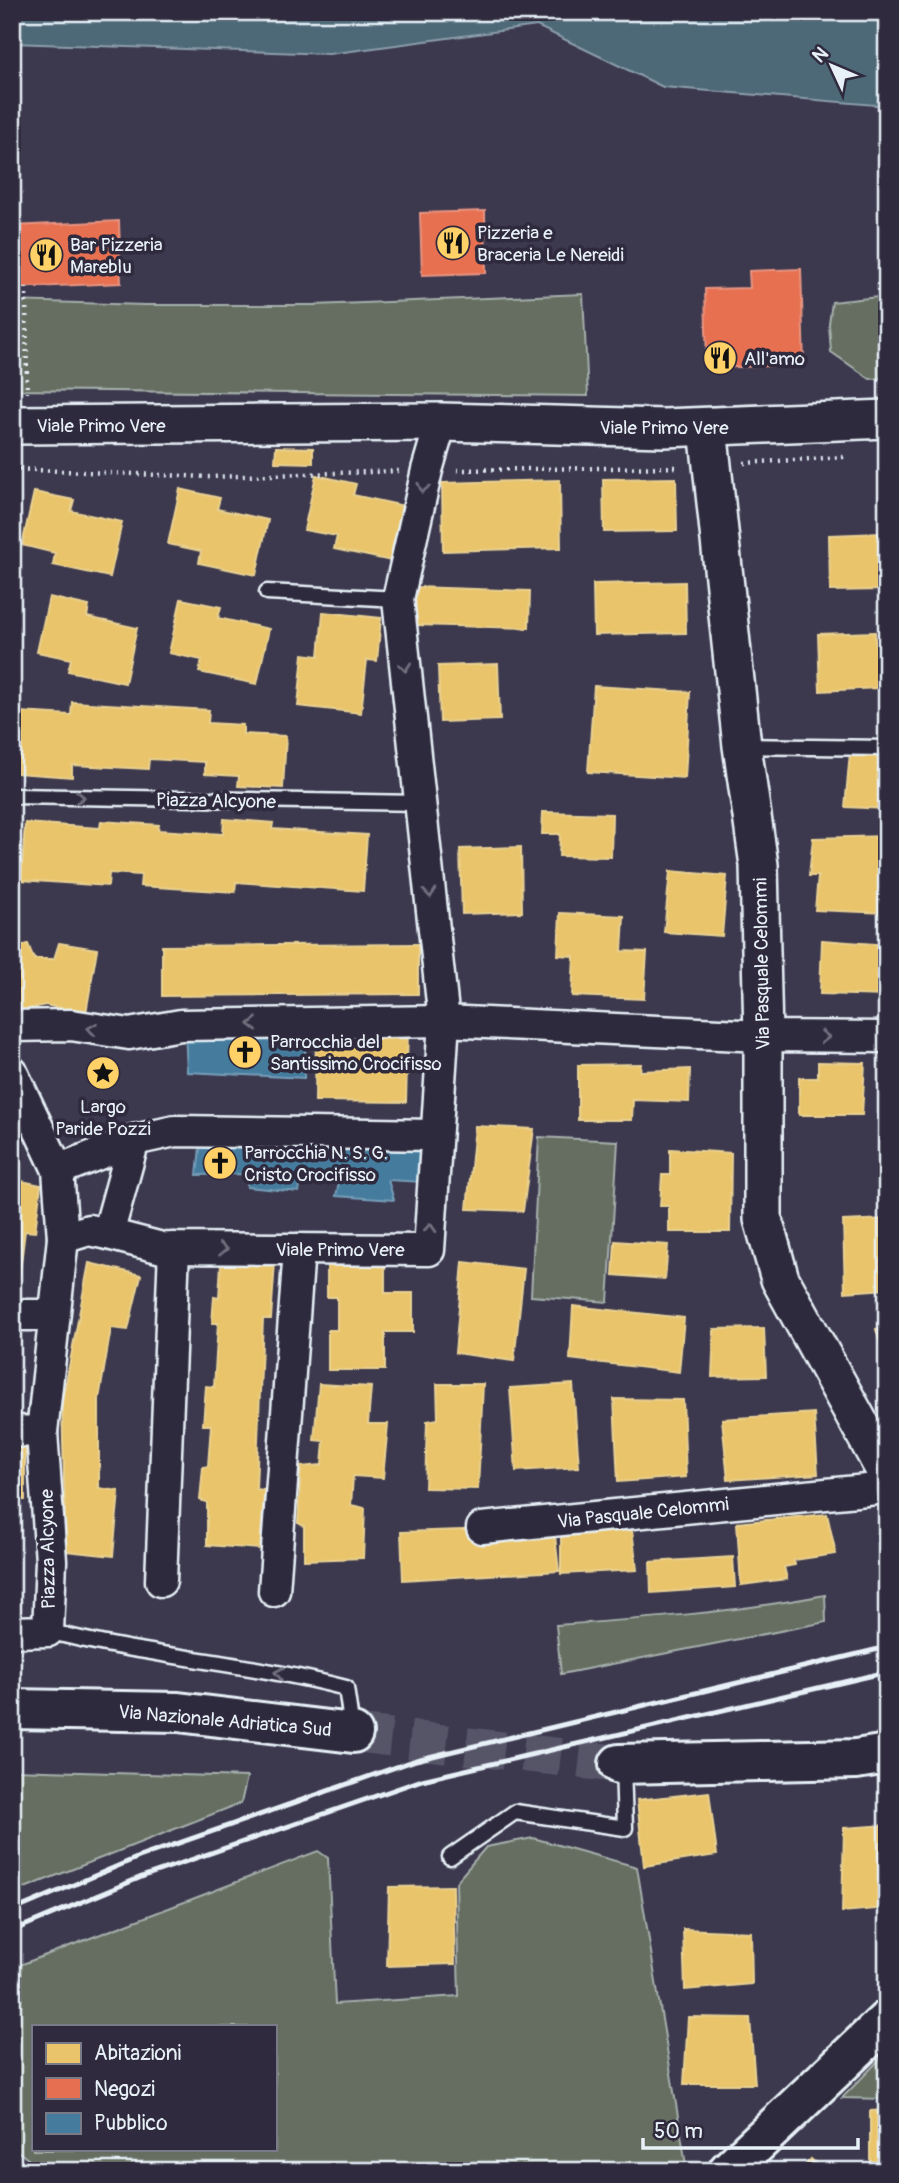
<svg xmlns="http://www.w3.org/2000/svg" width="899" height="2183" font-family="Pangolin,sans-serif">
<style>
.green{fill:#656e61;stroke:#a6b0ac;stroke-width:2;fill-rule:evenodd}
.water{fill:#4e6877;stroke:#8c9fab;stroke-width:2}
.homes{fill:#e9c46a;stroke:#e9d295;stroke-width:2}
.shops{fill:#e76f51;stroke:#e79683;stroke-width:2}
.public{fill:#457b9d;stroke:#769eb8;stroke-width:2}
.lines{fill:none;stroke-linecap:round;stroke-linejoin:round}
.secondary-tunnel{stroke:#565468;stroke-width:38;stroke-dasharray:38 19;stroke-linecap:butt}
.service-casing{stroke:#e8f1f8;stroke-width:19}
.minor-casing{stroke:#e8f1f8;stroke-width:35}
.tertiary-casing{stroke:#e8f1f8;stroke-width:42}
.secondary-casing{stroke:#e8f1f8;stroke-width:44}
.path{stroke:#e8f1f8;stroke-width:4.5;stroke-dasharray:2 5;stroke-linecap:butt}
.service{stroke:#2f2a3d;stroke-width:14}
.minor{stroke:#2f2a3d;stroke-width:30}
.tertiary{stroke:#2f2a3d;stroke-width:37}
.secondary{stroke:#2f2a3d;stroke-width:38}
.rail{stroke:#e8f1f8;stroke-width:5}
.oneway{stroke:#70707e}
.labels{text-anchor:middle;stroke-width:7;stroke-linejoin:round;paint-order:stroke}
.poi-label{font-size:19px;fill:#e8f1f8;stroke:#2f2a3d;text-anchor:start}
.street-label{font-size:19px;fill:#e8f1f8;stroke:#2f2a3d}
</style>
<rect width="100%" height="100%" fill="#3c384e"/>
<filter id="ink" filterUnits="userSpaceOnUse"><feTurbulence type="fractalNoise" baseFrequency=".0143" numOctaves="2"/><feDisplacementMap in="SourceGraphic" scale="14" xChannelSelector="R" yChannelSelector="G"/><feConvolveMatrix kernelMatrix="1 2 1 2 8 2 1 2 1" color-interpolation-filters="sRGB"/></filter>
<g filter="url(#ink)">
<g class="green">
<polygon points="583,294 588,396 12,390 12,301 145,305 314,305"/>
<polygon points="887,296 887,378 870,379 831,352 829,324 832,302"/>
<polygon points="539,1137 618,1141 608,1302 531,1296"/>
<path d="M825,1595l1,27 -265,52 -5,-49c90,-6 179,-13 269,-30z"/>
<polygon points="12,1770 247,1777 241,1803 12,1893"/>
<path d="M533,1838l104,29 50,304h-643l-32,-24v-179l306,-117 10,7 7,146 124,-8 -3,-114 30,-35zM275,2027v123h-242v-123z"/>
<polygon points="887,2052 887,2099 842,2098"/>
</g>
<polygon class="water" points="12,12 887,12 887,106 663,87 537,26 329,54 12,43"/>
<g class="homes">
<polygon points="276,447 313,448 313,463 275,462"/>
<polygon points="316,475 356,484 353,495 404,506 392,561 334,549 337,536 304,530"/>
<polygon points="676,478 677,531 604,532 603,479"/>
<polygon points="560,480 561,548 443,551 442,483"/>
<polygon points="180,489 220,498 217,509 268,520 256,575 199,563 201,551 168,544"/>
<polygon points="34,492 74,500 71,511 122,522 110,577 53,565 55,553 22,545"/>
<polygon points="882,533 883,590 830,591 829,535"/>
<polygon points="685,582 686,633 594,635 593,584"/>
<polygon points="416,587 530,591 529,628 415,625"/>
<polygon points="49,597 89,606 87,617 137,628 125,683 68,671 71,659 37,652"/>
<polygon points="181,599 221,607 218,618 269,629 257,684 199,672 202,660 169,653"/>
<polygon points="323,612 381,618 377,661 367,660 361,713 298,706 303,654 319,656"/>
<polygon points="875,632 878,688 820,691 818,634"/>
<polygon points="498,664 500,720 440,722 438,666"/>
<polygon points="594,686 690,692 685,778 588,772"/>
<polygon points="72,702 209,710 208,723 243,725 243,734 286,736 283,788 238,786 239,776 205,774 205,762 149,759 148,769 72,765 72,777 17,773 20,712 71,715"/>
<polygon points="850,753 887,758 887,809 845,807"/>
<polygon points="543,812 612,814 611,857 559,856 560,834 542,834"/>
<polygon points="224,819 273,823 272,829 367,835 363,891 236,882 235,892 140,886 141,875 109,873 108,886 21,880 25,823 100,828 101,821 159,825 158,830 223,834"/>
<polygon points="887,836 887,913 815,910 818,876 809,876 813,838"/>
<polygon points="521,847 522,912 462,914 460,849"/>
<polygon points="670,871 727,876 722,936 664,932"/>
<polygon points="560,913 624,916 622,951 647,952 644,999 572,996 574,956 558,955"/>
<polygon points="822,940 887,945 887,996 820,994"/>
<polygon points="59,943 97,949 86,1013 45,1005 12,1013 12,949 28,944 34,959 54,959"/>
<polygon points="418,944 418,994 162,996 162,946"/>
<polygon points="316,1028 408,1029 406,1102 315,1101"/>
<polygon points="818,1062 865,1063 862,1115 799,1115 799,1078 818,1078"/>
<polygon points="641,1064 640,1071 690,1069 689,1102 633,1100 632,1120 578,1120 578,1065"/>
<polygon points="475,1126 534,1129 523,1211 467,1209"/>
<polygon points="887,1139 887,1194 885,1194 882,1140"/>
<polygon points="670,1149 731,1153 730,1232 669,1232 669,1206 660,1206 662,1175 670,1175"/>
<polygon points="12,1179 41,1185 35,1232 25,1231 18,1287 12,1286"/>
<polygon points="887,1219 887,1289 845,1292 843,1221"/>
<polygon points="615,1241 668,1245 665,1279 613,1275"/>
<polygon points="327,1254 385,1254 385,1293 413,1293 413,1332 385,1332 385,1370 328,1370 328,1330 337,1330 337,1297 327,1297"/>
<polygon points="275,1262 271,1319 263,1319 256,1489 264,1490 260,1549 207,1545 207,1502 200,1500 203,1467 208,1466 211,1425 203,1425 206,1386 214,1387 218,1323 212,1323 214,1297 219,1298 221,1263"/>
<polygon points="463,1262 524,1269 514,1361 455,1353"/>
<polygon points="89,1263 141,1275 128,1330 111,1328 99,1399 99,1488 119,1491 113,1556 66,1551 62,1403"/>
<polygon points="573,1306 684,1318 679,1372 570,1359"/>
<polygon points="887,1327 887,1364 886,1364 876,1329"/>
<polygon points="764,1328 766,1376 712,1377 714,1329"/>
<polygon points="319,1384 371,1387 368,1424 388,1424 383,1478 353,1476 351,1505 365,1508 363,1558 304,1560 304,1526 298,1523 301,1467 322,1465 324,1441 314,1440"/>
<polygon points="437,1384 483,1384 478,1489 425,1488 427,1421 438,1419"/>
<polygon points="573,1384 579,1467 516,1471 510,1388"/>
<polygon points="614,1399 683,1400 686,1477 618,1482"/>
<polygon points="814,1413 818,1474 728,1480 722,1419"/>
<rect x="12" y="1433" width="13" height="67"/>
<polygon points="827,1514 836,1554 794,1560 795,1565 784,1567 787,1579 741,1585 737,1523"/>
<polygon points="631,1521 637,1570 561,1574 561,1527"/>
<polygon points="554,1527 559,1571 403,1580 401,1532"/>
<polygon points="733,1557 735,1587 651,1593 650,1562"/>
<polygon points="709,1792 717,1855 644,1866 637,1800"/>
<polygon points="887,1825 887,1908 842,1912 844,1828"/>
<polygon points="453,1886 455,1964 387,1966 389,1887"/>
<polygon points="683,1929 751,1932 752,1984 685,1990"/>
<polygon points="688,2017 750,2018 755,2084 684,2084"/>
<polygon points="887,2110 887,2171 870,2171 870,2111"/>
<polygon points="811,2159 823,2170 822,2171 800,2171"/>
</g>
<g class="shops">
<polygon points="485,211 486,273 422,275 420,213"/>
<polygon points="119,221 121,283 12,288 12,226"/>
<polygon points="801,269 804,365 707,368 705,289 750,288 749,271"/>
</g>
<g class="public">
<polygon points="306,1029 304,1078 187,1072 185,1031"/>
<polygon points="201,1138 422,1148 423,1182 388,1180 394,1200 336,1196 340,1177 302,1175 299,1192 247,1187 247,1174 197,1175"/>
</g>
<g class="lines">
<polyline class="secondary-tunnel" points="353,1733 619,1764"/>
<g class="service-casing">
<g id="service">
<polyline points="267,592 398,599"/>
<polyline points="742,746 887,748"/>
<polyline points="12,796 420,803"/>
<path d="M48,1631c98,26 200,31 298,57l6,41"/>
<polyline points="450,1857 515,1812 625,1828 623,1765"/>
</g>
</g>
<g class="minor-casing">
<g id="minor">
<polyline points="12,1026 71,1025 129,1034 181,1025 444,1021 763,1036 887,1037"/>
<polyline points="12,1072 58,1170 63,1238 42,1432 51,1561 48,1631 12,1632"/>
<polyline points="134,1140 175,1131 435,1135"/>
<polyline points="58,1170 134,1140 108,1234 89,1230 63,1238"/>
<polyline points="108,1234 162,1248 429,1250 444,1021 398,599 427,470 441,422"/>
<polyline points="12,1315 53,1315"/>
<polyline points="12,1431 42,1432"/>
<polyline points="482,1528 887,1488"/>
<polyline points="161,1581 174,1248"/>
<polyline points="274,1591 299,1249"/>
</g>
</g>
<g class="tertiary-casing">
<g id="tertiary">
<polyline points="12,425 441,422 664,428 887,419"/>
<polyline points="708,428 742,746 759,865 763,1036 763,1219 780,1279 887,1474"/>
</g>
</g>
<g class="secondary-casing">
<g id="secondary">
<polyline points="12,1709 178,1712 353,1733"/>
<polyline points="619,1764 856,1759 887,1754"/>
<polyline points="728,2171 887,2020"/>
</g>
</g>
<g class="path">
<polyline points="26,287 27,393"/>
<polyline points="744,463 843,457 848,455"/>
<polyline points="12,469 209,477 400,471"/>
<polyline points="457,470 680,467"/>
</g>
<use href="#service" class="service"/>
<use href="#minor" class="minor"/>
<use href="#tertiary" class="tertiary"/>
<use href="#secondary" class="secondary"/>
<g class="rail">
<polyline points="12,1911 139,1857 416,1760 887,1647"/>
<polyline points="12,1931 144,1876 422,1780 887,1672"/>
</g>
</g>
<defs><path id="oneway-chevron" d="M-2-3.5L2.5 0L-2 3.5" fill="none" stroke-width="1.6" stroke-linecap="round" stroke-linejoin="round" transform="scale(1.75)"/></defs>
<g class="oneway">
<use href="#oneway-chevron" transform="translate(423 488) rotate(103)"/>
<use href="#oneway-chevron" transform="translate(405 667) rotate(84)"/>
<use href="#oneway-chevron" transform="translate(80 797) rotate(1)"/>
<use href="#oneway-chevron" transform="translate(430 893) rotate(84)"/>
<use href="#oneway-chevron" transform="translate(253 1024) rotate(179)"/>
<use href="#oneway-chevron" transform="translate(92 1029) rotate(-172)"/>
<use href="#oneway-chevron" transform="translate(825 1037) rotate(1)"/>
<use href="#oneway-chevron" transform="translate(430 1228) rotate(-87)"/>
<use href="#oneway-chevron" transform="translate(223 1249)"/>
<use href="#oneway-chevron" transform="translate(279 1673) rotate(-170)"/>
</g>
</g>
<defs>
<g id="restaurant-disc" transform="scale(1.75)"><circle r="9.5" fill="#ffd166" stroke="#2f2a3d"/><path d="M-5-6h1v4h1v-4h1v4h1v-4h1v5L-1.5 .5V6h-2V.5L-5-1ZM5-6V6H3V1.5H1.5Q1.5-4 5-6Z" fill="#111"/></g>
<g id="church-disc" transform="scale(1.75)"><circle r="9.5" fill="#ffd166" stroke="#2f2a3d"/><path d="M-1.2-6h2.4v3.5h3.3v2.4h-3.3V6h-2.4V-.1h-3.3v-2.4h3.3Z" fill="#111"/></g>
<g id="sight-disc" transform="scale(1.75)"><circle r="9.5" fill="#ffd166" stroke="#2f2a3d"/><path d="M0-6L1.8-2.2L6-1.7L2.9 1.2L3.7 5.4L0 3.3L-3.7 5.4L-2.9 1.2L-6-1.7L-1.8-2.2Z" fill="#111"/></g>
</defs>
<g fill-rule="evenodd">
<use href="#restaurant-disc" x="453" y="243"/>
<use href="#restaurant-disc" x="46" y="255"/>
<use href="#restaurant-disc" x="720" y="358"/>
<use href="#church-disc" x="245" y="1052"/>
<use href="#sight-disc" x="103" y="1073"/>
<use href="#church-disc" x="220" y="1163"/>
</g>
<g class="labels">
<g class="poi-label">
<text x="477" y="239">Pizzeria e<tspan x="477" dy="22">Braceria Le Nereidi</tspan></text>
<text x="70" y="251">Bar Pizzeria<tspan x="70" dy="22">Mareblu</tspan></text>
<text x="744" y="365">All'amo</text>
<text x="270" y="1048">Parrocchia del<tspan x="270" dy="22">Santissimo Crocifisso</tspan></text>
<text x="103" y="1113" text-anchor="middle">Largo<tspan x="103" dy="22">Paride Pozzi</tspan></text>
<text x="244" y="1159">Parrocchia N. S. G.<tspan x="244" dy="22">Cristo Crocifisso</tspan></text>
</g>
<g class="street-label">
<text x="101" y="432">Viale Primo Vere</text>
<text x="664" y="434">Viale Primo Vere</text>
<text transform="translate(216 800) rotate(1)" y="7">Piazza Alcyone</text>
<text transform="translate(761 964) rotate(-91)" y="7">Via Pasquale Celommi</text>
<text x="340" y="1256">Viale Primo Vere</text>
<text transform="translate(643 1512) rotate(-6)" y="7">Via Pasquale Celommi</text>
<text transform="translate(47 1549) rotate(-91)" y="7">Piazza Alcyone</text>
<text transform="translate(225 1720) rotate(5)" y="7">Via Nazionale Adriatica Sud</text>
</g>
</g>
<rect width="899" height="2183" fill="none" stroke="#2f2a3d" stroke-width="42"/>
<rect x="21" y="21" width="857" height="2141" fill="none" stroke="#e8f1f8" stroke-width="2.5" filter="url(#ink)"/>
<rect x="32" y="2025" width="245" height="126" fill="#2f2a3d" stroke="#797a88" stroke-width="2"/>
<rect x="46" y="2043" width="35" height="21" fill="#e9c46a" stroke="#797a88" stroke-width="2"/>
<text x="94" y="2060" font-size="21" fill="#e8f1f8">Abitazioni</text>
<rect x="46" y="2078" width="35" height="21" fill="#e76f51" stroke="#797a88" stroke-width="2"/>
<text x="94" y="2096" font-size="21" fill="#e8f1f8">Negozi</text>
<rect x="46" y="2113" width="35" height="21" fill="#457b9d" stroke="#797a88" stroke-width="2"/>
<text x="94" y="2130" font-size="21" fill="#e8f1f8">Pubblico</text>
<g transform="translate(832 66) rotate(314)" stroke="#2f2a3d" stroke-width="5" paint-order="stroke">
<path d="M0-5L12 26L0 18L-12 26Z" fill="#e8f1f8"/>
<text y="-10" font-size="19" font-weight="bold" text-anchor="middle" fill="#e8f1f8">N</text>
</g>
<path d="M643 2138v10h215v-10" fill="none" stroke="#e8f1f8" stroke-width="3.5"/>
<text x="654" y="2138" font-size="21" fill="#e8f1f8" stroke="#2f2a3d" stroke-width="5" paint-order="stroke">50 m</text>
</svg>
